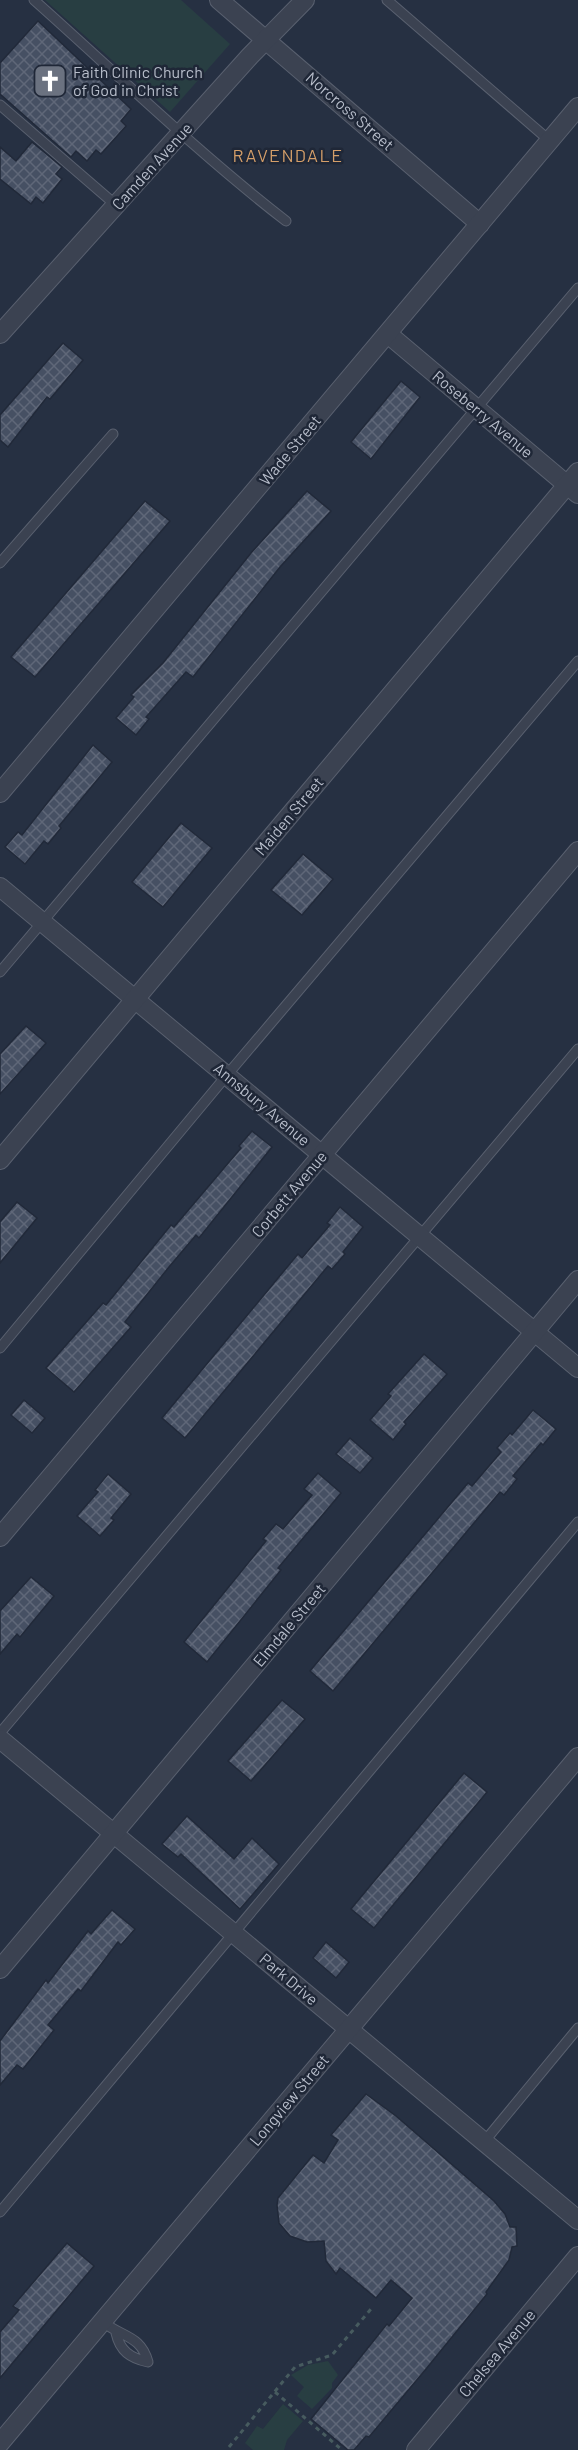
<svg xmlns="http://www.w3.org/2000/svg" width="578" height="2450" font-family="Barlow,sans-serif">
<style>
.green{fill:#283e42}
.building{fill:url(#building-cross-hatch);stroke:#212939;stroke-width:1.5}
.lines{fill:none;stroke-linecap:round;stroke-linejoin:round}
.lane-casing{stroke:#59606f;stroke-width:11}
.street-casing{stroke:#59606f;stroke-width:20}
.path{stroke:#475b5f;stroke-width:3;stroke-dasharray:4.5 4.5;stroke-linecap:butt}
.lane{stroke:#3b4251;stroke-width:9}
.street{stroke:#3b4251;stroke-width:18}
.labels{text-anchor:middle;stroke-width:5;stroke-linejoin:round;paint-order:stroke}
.poi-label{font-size:16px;fill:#b8becb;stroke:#1f2737;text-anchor:start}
.street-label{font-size:16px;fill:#b8becb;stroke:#1f2737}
.neighbourhood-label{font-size:18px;letter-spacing:1.5px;fill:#d59f69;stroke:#1f2737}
</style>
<defs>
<pattern id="building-cross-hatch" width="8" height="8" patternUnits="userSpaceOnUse" patternTransform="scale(1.5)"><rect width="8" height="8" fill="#465063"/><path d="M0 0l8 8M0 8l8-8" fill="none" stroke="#5f6778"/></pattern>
</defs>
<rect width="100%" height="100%" fill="#263042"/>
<g class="green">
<polygon points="45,0 181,0 230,44 170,112"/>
<polygon points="328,2361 338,2375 332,2383 332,2388 312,2409 297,2396 304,2387 291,2375 308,2365"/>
<polygon points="283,2404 303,2421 287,2440 284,2450 253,2450 245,2443 257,2426 263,2429"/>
</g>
<g class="building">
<polygon points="38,21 131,109 121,121 126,126 101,154 96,150 87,161 76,151 71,157 0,94 0,63"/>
<polygon points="32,142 62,167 56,174 62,179 43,203 36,197 31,204 0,179 0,147 16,161"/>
<polygon points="63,343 83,360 50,399 47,397 8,447 0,440 0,415"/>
<polygon points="401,381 420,397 371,459 351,442"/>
<polygon points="307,491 331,511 280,567 193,677 186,672 146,717 149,719 136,735 116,718 134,697 131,695 163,663 251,553"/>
<polygon points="145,501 170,521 35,677 11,657"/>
<polygon points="93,745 112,762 59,826 61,828 48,844 44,841 25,864 5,847 18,832 22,835"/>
<polygon points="181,823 212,848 163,907 132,882"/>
<polygon points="303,854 333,879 302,915 271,890"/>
<polygon points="26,1026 46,1043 0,1094 0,1054"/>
<polygon points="252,1131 272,1147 199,1238 196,1235 169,1267 125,1322 131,1327 74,1392 46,1368 103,1303 106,1305 171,1225 174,1227 241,1148 239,1146"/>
<polygon points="17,1202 37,1218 0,1263 0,1222"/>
<polygon points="340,1207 363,1227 343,1252 345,1254 332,1269 328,1266 185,1438 162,1418 298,1254 302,1258 330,1225 327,1223"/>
<polygon points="424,1354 447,1374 404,1422 406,1424 393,1440 370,1420 391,1396 388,1394"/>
<polygon points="24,1400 45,1418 32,1433 11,1415"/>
<polygon points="533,1410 556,1429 543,1445 541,1443 513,1476 517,1479 504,1495 500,1492 333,1691 310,1671 468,1483 472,1486 501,1452 497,1448 510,1433 512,1435"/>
<polygon points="350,1438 373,1458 360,1473 336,1454"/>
<polygon points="318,1473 341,1493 278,1568 281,1570 207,1662 184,1642 266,1541 263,1539 276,1524 283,1529 312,1495 304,1489"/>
<polygon points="108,1474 131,1494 111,1518 114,1520 100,1536 77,1516 98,1492 95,1490"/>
<polygon points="31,1577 54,1596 20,1637 17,1634 0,1654 0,1611"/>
<polygon points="282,1700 305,1719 251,1781 228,1761"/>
<polygon points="464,1773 487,1792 374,1928 351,1909"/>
<polygon points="187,1816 234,1859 252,1838 279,1864 240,1909 181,1854 178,1857 162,1844"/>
<polygon points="112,1910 135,1929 121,1945 118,1942 81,1991 78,1989 48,2025 54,2030 23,2069 17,2065 0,2085 0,2041 46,1980 48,1983 88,1931 91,1934"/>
<polygon points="326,1942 349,1962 336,1978 313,1958"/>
<polygon points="366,2094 396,2116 494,2201 505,2214 510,2227 516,2227 517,2246 512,2247 509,2260 486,2292 487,2294 426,2369 369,2437 366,2436 354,2450 348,2450 311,2419 387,2324 389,2326 412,2298 391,2280 376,2298 340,2268 336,2274 326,2261 324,2241 307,2242 290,2236 279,2223 277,2205 278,2198 313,2155 324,2163 338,2140 331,2135"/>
<polygon points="67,2243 94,2266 0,2378 0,2332 19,2310 13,2306"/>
</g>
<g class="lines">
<g class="lane-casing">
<g id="lane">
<path d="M34,0c83,74 164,153 252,221"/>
<polyline points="387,0 550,141"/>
<polyline points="0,105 117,206"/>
<polyline points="0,563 113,434"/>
<polyline points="0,972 578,288"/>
<polyline points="0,1348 227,1075 578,661"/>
<polyline points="0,1733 578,1049"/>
<polyline points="484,2142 578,2028"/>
<polyline points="0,2212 578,1522"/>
<path d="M103,2322c18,15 38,13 45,40 -18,-4 -28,-11 -32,-29"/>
</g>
</g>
<g class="street-casing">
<g id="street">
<polyline points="219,0 480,224"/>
<polyline points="0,334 250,56 305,0"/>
<polyline points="388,334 578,494"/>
<polyline points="0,793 578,107"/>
<polyline points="0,887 578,1368"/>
<polyline points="0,1160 578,472"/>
<polyline points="0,1537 578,851"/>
<polyline points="0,1739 578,2220"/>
<polyline points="0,1969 578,1280"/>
<polyline points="0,2443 578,1757"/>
<polyline points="416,2450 578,2256"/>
</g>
</g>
<g class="path">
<polyline points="275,2392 342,2450"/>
<polyline points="229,2447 295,2367 332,2355 371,2309"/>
</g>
<use href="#lane" class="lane"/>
<use href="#street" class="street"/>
</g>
<defs>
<g id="church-square" transform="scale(1.725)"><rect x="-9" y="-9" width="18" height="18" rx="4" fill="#6b7280" stroke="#1f2737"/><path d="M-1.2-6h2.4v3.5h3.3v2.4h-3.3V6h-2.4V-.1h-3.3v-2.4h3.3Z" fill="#fff"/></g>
</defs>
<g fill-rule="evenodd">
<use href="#church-square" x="50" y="81"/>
</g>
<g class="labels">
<g class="poi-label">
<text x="73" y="78">Faith Clinic Church<tspan x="73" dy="18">of God in Christ</tspan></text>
</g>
<g class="street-label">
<text transform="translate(350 111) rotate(41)" y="6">Norcross Street</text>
<text transform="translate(152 166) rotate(-48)" y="6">Camden Avenue</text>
<text transform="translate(483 414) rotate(40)" y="6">Roseberry Avenue</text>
<text transform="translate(290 450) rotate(-50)" y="6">Wade Street</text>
<text transform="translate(289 816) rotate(-50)" y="6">Maiden Street</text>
<text transform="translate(262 1104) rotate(40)" y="6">Annsbury Avenue</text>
<text transform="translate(289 1194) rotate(-50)" y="6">Corbett Avenue</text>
<text transform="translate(289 1625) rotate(-50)" y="6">Elmdale Street</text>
<text transform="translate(289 1979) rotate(40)" y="6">Park Drive</text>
<text transform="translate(289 2100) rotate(-50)" y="6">Longview Street</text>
<text transform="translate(497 2353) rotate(-50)" y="6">Chelsea Avenue</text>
</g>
<g class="neighbourhood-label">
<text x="288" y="162">RAVENDALE</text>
</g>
</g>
</svg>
